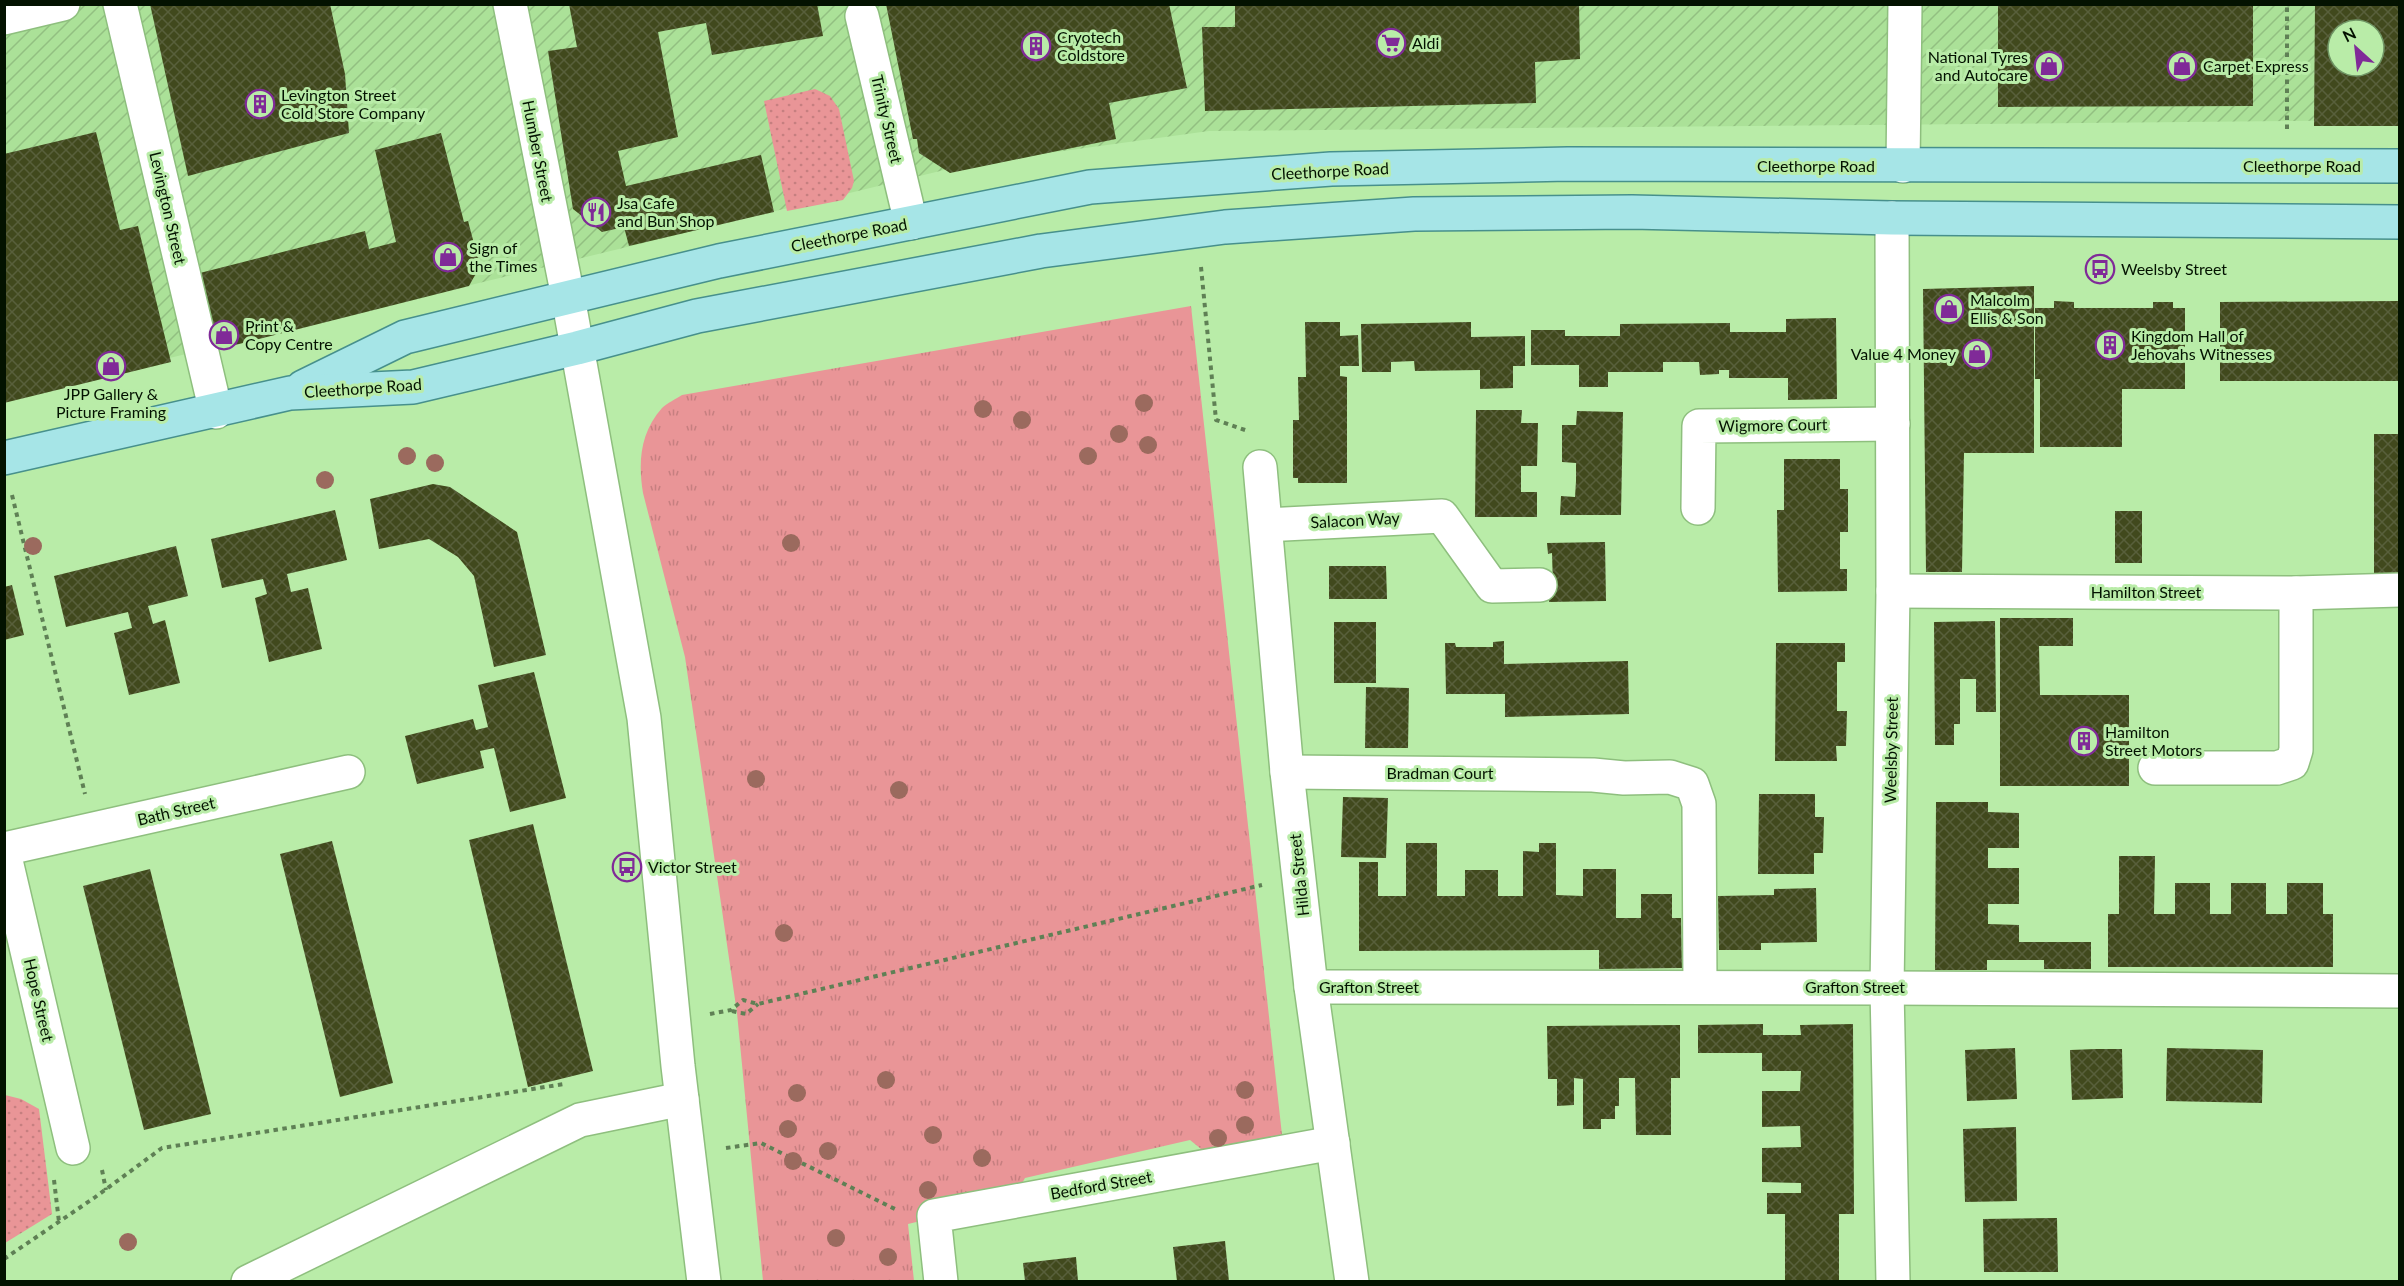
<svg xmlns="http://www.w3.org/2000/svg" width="2404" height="1286" font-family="Lato,sans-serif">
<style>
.industrial{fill:url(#industrial-furrows);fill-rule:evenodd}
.grass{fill:url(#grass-dots)}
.park{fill:url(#park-tufts)}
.building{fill:url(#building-cross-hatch);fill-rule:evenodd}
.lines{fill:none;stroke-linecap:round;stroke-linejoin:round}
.minor-casing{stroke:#8ebf7e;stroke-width:36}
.major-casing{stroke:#47908c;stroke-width:36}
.path{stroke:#5f8055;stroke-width:4;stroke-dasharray:4.5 4.5;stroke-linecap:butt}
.minor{stroke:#fff;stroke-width:33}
.major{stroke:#a6e5e7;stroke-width:33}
.tree{fill:#9b6a5e}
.labels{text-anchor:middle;stroke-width:6;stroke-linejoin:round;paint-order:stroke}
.poi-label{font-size:16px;fill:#031200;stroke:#b9eca8;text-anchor:start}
.street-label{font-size:16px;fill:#031200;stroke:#b9eca8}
</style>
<defs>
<pattern id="industrial-furrows" width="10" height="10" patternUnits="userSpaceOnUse" patternTransform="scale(1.5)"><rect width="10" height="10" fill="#abe198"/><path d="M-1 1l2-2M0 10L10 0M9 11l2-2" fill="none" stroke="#92c081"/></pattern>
<pattern id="grass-dots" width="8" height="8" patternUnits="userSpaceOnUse" patternTransform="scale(1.5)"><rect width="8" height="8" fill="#e99597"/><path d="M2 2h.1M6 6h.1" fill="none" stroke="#c67f80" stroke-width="1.8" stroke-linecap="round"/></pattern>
<pattern id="park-tufts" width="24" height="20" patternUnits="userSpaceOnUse" patternTransform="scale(1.5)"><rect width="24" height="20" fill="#e99597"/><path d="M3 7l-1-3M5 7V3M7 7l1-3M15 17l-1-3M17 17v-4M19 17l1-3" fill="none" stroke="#c67f80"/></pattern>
<pattern id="building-cross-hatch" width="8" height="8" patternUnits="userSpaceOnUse" patternTransform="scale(1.5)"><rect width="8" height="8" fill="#41491d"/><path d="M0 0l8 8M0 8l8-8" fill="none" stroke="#585f3b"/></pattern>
</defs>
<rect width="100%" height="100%" fill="#b9eca8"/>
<path class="industrial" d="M2399,4l1,116 -1191,11 -240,33 -964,234 -1,-393zM2338,30h36v36h-36z"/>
<g class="grass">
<polygon points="815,89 830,96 839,109 854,181 852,188 843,200 787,211 764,101"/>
<polygon points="5,1095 21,1099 39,1109 52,1214 5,1243"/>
</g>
<path class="park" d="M1191,306l91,829 -76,18 -16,-13 -165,38 -12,21 -105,25 6,57h-151l-26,-268 -52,-356 -42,-164c-5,-31 -3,-60 19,-85 5,-5 14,-9 20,-13z"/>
<g class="building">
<polygon points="150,4 330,4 345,74 349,133 188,176"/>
<polygon points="569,4 817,4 823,36 712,55 706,23 658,32 678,137 618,151 626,186 761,155 774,212 629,246 624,227 602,232 573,209 548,51 577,47"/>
<polygon points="886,4 1169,4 1187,88 1109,103 1116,139 950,173 919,153 917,139 913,139"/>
<polygon points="1235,4 1579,4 1580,59 1535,62 1536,103 1205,111 1202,27 1235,27"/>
<polygon points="1998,4 2253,4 2253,106 1998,107"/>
<path d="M2315,4h85v122h-86zM2338,30h36v36h-36z"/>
<polygon points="96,132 120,230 138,226 171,362 4,403 4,154"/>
<polygon points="441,133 464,222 468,221 480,266 469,286 215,350 196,274 365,231 369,249 396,242 375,150"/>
<polygon points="2034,286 2034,453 1964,453 1962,572 1926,572 1923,289"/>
<polygon points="2054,301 2074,302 2074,308 2153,308 2153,302 2173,302 2173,308 2185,308 2185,389 2122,389 2122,447 2040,447 2040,379 2035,379 2035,308 2054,308"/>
<polygon points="2400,301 2400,381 2220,381 2220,302"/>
<polygon points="1836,318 1837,399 1788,400 1788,378 1729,378 1729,370 1719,370 1719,374 1700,375 1699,362 1663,362 1663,372 1608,372 1608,387 1579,387 1579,365 1531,365 1531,330 1565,330 1565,336 1620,336 1620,324 1730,323 1730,332 1786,332 1786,319"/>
<polygon points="1305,322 1340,322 1340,336 1358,335 1359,366 1340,366 1340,376 1347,377 1347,483 1298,483 1298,478 1293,478 1293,420 1299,420 1298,377 1306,377"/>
<polygon points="1471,322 1471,337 1525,336 1525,366 1513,366 1513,388 1480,389 1480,370 1415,371 1414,361 1391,362 1391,372 1362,372 1361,324"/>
<polygon points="1476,410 1522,410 1521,423 1538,423 1537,466 1521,466 1521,492 1537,492 1537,517 1475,517"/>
<polygon points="1577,411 1623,412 1621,515 1560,515 1561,496 1575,497 1576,481 1576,463 1562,462 1562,425 1576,425"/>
<rect x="2374" y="434" width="26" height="148"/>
<polygon points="1784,459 1840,459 1840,489 1848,489 1848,532 1840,532 1840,569 1847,569 1847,591 1778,592 1777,510 1784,510"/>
<polygon points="433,484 450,487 517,532 546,655 494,667 474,576 458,557 429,539 379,549 370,499"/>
<polygon points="335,510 347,560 287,574 291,592 308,588 322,649 269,662 255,598 267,594 263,579 222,588 211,539"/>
<rect x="2115" y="511" width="27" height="52"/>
<polygon points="1605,542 1606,601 1549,602 1549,587 1553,587 1552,553 1548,554 1547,543"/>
<polygon points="176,546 188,596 148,606 153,624 165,620 180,683 129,695 114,633 132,628 128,612 66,627 54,576"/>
<polygon points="1329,566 1386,566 1387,599 1329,599"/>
<polygon points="12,585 24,635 4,640 4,587"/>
<polygon points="2000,618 2073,618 2073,646 2039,646 2040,695 2129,695 2129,786 2000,786"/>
<polygon points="1995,621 1996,712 1976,712 1976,679 1960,679 1960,724 1954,724 1954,745 1935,745 1934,622"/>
<rect x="1334" y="622" width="42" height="61"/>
<polygon points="1504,641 1504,664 1628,661 1629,714 1505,717 1505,694 1446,694 1445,643 1455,643 1456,647 1493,647 1493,642"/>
<polygon points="1776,643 1845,643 1845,662 1837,662 1837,711 1847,711 1846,746 1836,746 1837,761 1775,761"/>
<polygon points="534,672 566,798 510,812 494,748 480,751 484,768 417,784 405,736 473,719 476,730 488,727 478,685"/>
<polygon points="1366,687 1409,688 1408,748 1365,748"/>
<polygon points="1759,794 1815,794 1815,817 1824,817 1823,853 1814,853 1814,874 1758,874"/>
<polygon points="1343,797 1388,798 1386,858 1341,857"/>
<polygon points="1936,802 1988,802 1988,812 2019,813 2019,848 1988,848 1988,868 2019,868 2019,904 1988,904 1988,924 2019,925 2019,942 2091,942 2091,969 2044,969 2044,960 1987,960 1987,970 1935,970"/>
<polygon points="533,824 593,1071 528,1087 469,840"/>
<polygon points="332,841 393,1083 340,1097 280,854"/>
<polygon points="1406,843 1437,843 1437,896 1465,896 1465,870 1498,870 1498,896 1523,896 1523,851 1539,852 1539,843 1556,843 1556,895 1583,896 1583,869 1616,869 1616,918 1641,918 1641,894 1672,894 1672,918 1681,918 1682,968 1599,969 1599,950 1359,951 1359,862 1378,862 1378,896 1406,896"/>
<polygon points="2119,856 2155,856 2154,914 2175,914 2175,883 2210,883 2210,914 2231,914 2231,883 2266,883 2266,914 2287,914 2287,883 2323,883 2323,914 2333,914 2333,967 2108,967 2108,914 2119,914"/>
<polygon points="150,869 211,1114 144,1130 83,886"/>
<polygon points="1816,888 1817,942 1761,943 1761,950 1719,950 1718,896 1774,895 1774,889"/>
<polygon points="1763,1024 1763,1035 1801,1035 1800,1025 1853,1024 1854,1214 1839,1214 1839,1281 1785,1281 1785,1214 1767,1214 1767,1193 1801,1193 1801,1183 1762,1182 1762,1148 1801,1147 1800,1126 1762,1127 1762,1091 1800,1091 1801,1071 1762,1071 1762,1053 1698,1053 1698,1025"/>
<polygon points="1680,1025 1680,1078 1671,1078 1671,1135 1636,1135 1635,1078 1619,1078 1619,1106 1615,1106 1615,1119 1601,1119 1601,1129 1583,1129 1583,1079 1574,1078 1574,1105 1557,1106 1557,1079 1548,1079 1547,1026"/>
<polygon points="2015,1048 2017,1099 1967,1101 1965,1050"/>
<polygon points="2167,1048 2263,1050 2262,1103 2166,1101"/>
<polygon points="2096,1049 2122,1049 2123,1098 2072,1100 2070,1050"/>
<polygon points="2016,1127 2017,1201 1965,1202 1963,1129"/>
<polygon points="2057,1218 2058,1272 1984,1272 1983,1219"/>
<polygon points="1225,1241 1229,1281 1177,1281 1173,1247"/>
<polygon points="1076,1257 1078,1281 1025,1281 1023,1263"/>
</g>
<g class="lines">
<g class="minor-casing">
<g id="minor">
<polyline points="120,4 216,412"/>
<polyline points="510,4 568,297 644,718 678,1066 704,1282"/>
<polyline points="862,16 911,223"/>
<polyline points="4,18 63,4"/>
<polyline points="1903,166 1905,4"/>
<polyline points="1892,218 1893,591 1887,988 1893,1282"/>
<polyline points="1260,467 1287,772 1311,987 1352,1282"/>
<polyline points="1698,508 1699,426 1893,424"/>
<polyline points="1267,525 1442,516 1492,586 1540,585"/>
<polyline points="1893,591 2296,593 2400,590"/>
<polyline points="2155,768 2277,768 2292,763 2296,750 2296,593"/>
<polyline points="1287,772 1593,775 1624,778 1670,777 1692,784 1699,804 1700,987"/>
<polyline points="4,849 348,772"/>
<polyline points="4,852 73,1148"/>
<polyline points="1311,987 1887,988 2400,991"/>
<polyline points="248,1282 580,1120 682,1099"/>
<polyline points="941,1282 934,1216 1333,1143"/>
</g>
</g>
<g class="major-casing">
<g id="major">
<polyline points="303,387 405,337 719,261 1090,187 1331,169 1568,164 2400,166"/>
<polyline points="4,458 290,393 413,387 577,348 697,316 1041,251 1225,227 1414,214 1632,212 1892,218 2400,222"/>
</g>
</g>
<g class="path">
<polyline points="2287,129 2287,4"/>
<polyline points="1201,267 1216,420 1248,431"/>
<polyline points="12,495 85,794"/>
<polyline points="732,1011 746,1014 758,1004"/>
<polyline points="710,1014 731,1010 743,1000 758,1004 1262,885"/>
<polyline points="726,1148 761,1143 897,1210"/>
<polyline points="102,1170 106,1190"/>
<polyline points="54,1180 59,1222"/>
<polyline points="4,1259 94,1198 162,1148 564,1084"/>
</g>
<use href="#minor" class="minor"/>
<use href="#major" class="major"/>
</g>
<g class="tree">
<circle cx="1144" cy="403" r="9"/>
<circle cx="983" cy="409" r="9"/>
<circle cx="1022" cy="420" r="9"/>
<circle cx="1119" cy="434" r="9"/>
<circle cx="1148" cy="445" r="9"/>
<circle cx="407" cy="456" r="9"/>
<circle cx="1088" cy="456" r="9"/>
<circle cx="435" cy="463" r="9"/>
<circle cx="325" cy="480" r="9"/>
<circle cx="791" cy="543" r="9"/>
<circle cx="33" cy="546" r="9"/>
<circle cx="756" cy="779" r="9"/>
<circle cx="899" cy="790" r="9"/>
<circle cx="784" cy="933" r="9"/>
<circle cx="886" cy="1080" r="9"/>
<circle cx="1245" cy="1090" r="9"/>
<circle cx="797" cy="1093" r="9"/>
<circle cx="1245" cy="1125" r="9"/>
<circle cx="788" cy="1129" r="9"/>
<circle cx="933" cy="1135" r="9"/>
<circle cx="1218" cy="1138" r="9"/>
<circle cx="828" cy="1151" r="9"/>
<circle cx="982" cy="1158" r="9"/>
<circle cx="793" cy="1161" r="9"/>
<circle cx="928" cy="1190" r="9"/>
<circle cx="836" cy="1238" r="9"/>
<circle cx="128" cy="1242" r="9"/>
<circle cx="888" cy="1257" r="9"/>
</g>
<defs>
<g id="supermarket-ring" transform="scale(1.5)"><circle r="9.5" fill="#b9eca8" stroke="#802a98" stroke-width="1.5"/><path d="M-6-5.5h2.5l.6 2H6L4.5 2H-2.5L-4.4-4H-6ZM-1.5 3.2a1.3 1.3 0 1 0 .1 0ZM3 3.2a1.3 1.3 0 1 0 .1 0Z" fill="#802a98"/></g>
<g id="building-ring" transform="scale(1.5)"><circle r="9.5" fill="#b9eca8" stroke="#802a98" stroke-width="1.5"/><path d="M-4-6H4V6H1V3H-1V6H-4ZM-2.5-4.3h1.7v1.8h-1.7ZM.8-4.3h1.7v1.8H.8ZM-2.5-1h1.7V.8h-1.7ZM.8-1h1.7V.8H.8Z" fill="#802a98"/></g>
<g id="shop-ring" transform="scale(1.5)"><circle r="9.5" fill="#b9eca8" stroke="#802a98" stroke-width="1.5"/><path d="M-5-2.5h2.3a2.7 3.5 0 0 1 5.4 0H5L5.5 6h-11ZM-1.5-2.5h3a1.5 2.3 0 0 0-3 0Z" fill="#802a98"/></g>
<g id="restaurant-ring" transform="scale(1.5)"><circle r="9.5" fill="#b9eca8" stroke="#802a98" stroke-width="1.5"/><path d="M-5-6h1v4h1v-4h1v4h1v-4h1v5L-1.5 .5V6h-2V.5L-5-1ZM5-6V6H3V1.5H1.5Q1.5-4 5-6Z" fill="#802a98"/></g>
<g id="bus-ring" transform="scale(1.5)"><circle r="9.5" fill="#b9eca8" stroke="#802a98" stroke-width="1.5"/><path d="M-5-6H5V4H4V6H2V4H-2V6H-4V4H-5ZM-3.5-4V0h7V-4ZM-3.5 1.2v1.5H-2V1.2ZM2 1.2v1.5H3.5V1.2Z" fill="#802a98"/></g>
</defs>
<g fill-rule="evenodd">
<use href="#supermarket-ring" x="1391" y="43"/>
<use href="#building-ring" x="1036" y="46"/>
<use href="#shop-ring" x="2049" y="66"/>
<use href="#shop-ring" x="2182" y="66"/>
<use href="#building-ring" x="260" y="104"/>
<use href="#restaurant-ring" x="596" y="212"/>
<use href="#shop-ring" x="448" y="257"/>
<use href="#bus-ring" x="2100" y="269"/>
<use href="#shop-ring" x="1949" y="309"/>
<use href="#shop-ring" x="224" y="335"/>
<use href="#building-ring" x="2110" y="345"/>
<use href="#shop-ring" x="1977" y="354"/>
<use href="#shop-ring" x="111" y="366"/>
<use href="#building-ring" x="2084" y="741"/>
<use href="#bus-ring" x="627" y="867"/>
</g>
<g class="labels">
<g class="poi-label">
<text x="1057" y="43">Cryotech<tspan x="1057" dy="18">Coldstore</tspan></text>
<text x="1412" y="49">Aldi</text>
<text x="2028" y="63" text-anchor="end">National Tyres<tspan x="2028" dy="18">and Autocare</tspan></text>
<text x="2203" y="72">Carpet Express</text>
<text x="281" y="101">Levington Street<tspan x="281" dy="18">Cold Store Company</tspan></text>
<text x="617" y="209">Jsa Cafe<tspan x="617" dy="18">and Bun Shop</tspan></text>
<text x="469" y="254">Sign of<tspan x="469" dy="18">the Times</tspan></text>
<text x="2121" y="275">Weelsby Street</text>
<text x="1970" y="306">Malcolm<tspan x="1970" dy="18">Ellis &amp; Son</tspan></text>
<text x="245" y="332">Print &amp;<tspan x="245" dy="18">Copy Centre</tspan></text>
<text x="2131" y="342">Kingdom Hall of<tspan x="2131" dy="18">Jehovahs Witnesses</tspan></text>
<text x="1956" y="360" text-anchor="end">Value 4 Money</text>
<text x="111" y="400" text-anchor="middle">JPP Gallery &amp;<tspan x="111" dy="18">Picture Framing</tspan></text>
<text x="2105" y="738">Hamilton<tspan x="2105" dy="18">Street Motors</tspan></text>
<text x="648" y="873">Victor Street</text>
</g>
<g class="street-label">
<text transform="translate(887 119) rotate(77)" y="6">Trinity Street</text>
<text transform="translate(538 151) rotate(79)" y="6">Humber Street</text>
<text x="1816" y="172">Cleethorpe Road</text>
<text x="2302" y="172">Cleethorpe Road</text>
<text transform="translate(1330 171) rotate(-3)" y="6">Cleethorpe Road</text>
<text transform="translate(168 208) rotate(77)" y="6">Levington Street</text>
<text transform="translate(849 235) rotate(-11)" y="6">Cleethorpe Road</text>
<text transform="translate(363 388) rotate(-4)" y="6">Cleethorpe Road</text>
<text transform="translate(1773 425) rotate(-1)" y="6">Wigmore Court</text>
<text transform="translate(1355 520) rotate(-3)" y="6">Salacon Way</text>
<text x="2146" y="598">Hamilton Street</text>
<text transform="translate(1891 750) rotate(-89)" y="6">Weelsby Street</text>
<text x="1440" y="779">Bradman Court</text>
<text transform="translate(176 811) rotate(-13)" y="6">Bath Street</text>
<text transform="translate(1299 875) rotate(-96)" y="6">Hilda Street</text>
<text x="1369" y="993">Grafton Street</text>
<text x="1855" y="993">Grafton Street</text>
<text transform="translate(39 1000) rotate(77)" y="6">Hope Street</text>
<text transform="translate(1101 1185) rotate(-10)" y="6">Bedford Street</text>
</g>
</g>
<rect width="2404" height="1286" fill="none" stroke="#031200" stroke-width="12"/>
<g transform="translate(2356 48) rotate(333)"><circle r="28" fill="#b9eca8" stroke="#709565" stroke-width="1.5"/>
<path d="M0-4.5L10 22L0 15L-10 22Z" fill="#802a98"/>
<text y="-9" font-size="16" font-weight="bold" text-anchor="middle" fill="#031200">N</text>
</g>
</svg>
